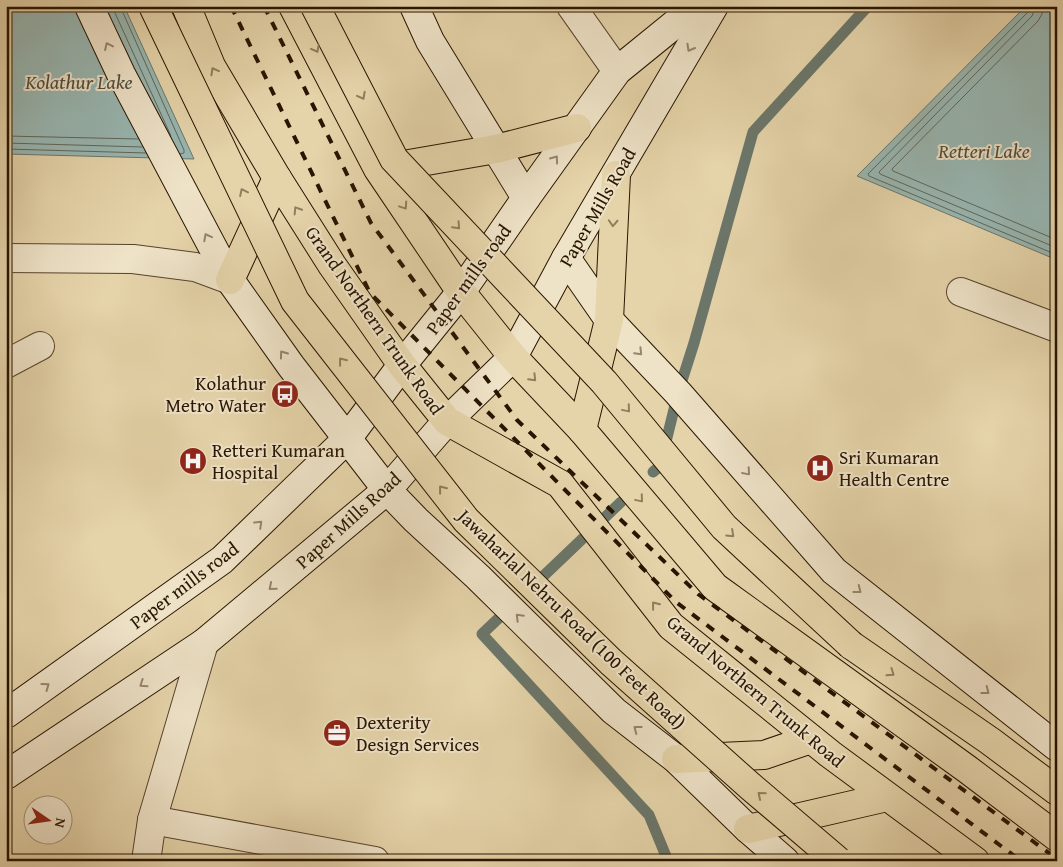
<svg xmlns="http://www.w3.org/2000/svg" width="1063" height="867" font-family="'Gentium Book Plus',serif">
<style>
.water{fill:#98b6b1;stroke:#6b766a}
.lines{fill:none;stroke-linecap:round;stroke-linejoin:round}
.shore{stroke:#606658;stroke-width:1}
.stream{stroke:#6b766a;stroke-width:11}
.street-casing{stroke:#57442a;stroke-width:30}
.secondary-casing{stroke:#281500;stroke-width:30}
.primary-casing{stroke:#281500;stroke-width:30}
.street{stroke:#eee2c7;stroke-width:28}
.secondary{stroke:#eee2c7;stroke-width:28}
.primary{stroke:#e5d3a9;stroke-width:28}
.rail{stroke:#281500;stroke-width:4;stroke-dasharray:9 9;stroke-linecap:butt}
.primary-bridge-casing{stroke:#281500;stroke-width:30;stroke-linecap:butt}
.primary-bridge{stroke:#e5d3a9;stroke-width:28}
.oneway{stroke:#95866d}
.oneway2{stroke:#907e5d}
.labels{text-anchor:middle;stroke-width:4;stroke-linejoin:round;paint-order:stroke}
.street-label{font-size:19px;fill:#281500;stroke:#eee2c7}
.poi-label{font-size:19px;fill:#281500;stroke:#eee2c7;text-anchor:start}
.water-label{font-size:20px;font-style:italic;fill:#4f4d3e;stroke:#eee2c7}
</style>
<rect width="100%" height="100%" fill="#e5d3a9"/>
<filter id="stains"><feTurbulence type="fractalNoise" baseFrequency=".004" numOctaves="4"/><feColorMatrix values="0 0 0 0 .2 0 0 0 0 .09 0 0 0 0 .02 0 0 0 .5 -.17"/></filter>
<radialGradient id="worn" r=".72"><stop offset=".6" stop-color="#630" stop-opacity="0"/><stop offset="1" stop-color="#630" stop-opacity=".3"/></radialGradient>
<g class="water">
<polygon points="6,6 124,6 194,159 6,154"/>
<polygon points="1026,6 1057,6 1057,260 857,176"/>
</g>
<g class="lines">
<g class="shore">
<polyline points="114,6 115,13 171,136"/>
<polyline points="120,6 184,150 184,153 180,154"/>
<polyline points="1029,6 1028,12 868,174 869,176 1057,255"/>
<polyline points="1036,6 1032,16 879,172 880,174 1057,248"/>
<polyline points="1043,6 1042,14 1038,21 892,169 893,171 1057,240"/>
<polyline points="6,136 138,139"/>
<polyline points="6,143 142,147"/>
<polyline points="6,149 146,153"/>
</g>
<g class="stream">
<polyline points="653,472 660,466 678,393 694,343 753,132 868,6"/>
<polyline points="534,585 621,502"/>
<polyline points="502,615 482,634 649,815 668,861"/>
</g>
<g class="street-casing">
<g id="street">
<polyline points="571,6 617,71"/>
<polyline points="6,258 133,259 195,267 230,280"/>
<polyline points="961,292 1057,328"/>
<polyline points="6,364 40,346"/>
<polyline points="152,820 375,861"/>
<polyline points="146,861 152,820 204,643"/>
</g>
</g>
<g class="secondary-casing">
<g id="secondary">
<polyline points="89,6 121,74 230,280 291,366 387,490 416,520 478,577 614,711 676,759 748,829 785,861"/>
<polyline points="414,6 430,41 526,198"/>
<polyline points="566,258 609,320 678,393 834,571 1057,747"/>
<polyline points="6,714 222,560 347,439 402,365 461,292 526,198 617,71 697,6"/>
<polyline points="6,775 204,643 387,490 447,421 513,357 566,258 714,6"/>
</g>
</g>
<g class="primary-casing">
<g id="primary">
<polyline points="186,6 211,66 277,178 332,265 402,365 447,421 560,484 671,626 830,754 975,861"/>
<polyline points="293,6 378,169 461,292 513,357 582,430 715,587 967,769 1057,837"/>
<polyline points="380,169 496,149 577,128"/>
<polyline points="230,280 277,178"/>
<polyline points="582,430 609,320 616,175"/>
<polyline points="851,645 990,741 1057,791"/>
<polyline points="676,759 764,755 811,739"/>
<polyline points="748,829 887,797"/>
</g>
</g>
<use href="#street" class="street"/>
<use href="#secondary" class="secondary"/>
<use href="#primary" class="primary"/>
<g class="rail">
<polyline points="231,6 370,293 676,602 1021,861"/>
<polyline points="264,6 371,223 517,420 698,594 1057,859"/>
</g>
<g class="primary-bridge-casing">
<g id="primary-bridge">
<polyline points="153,6 295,301 466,520 611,662 750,786 838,861"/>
<polyline points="315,6 394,159 604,382 724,527 851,645"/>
</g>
</g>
<use href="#primary-bridge" class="primary-bridge"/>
</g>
<defs><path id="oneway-chevron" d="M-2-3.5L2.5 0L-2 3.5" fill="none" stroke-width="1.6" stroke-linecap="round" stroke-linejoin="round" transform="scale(1.25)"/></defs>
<g class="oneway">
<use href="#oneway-chevron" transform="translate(108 46) rotate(-115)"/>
<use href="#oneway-chevron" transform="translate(690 48) rotate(120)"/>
<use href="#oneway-chevron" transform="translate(555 159) rotate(-54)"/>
<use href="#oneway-chevron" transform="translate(207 237) rotate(-118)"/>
<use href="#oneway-chevron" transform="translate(639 352) rotate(46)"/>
<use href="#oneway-chevron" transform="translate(283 354) rotate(-126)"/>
<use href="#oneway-chevron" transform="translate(747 472) rotate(49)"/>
<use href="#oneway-chevron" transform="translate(259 524) rotate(-44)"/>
<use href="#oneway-chevron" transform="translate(272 587) rotate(140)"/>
<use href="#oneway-chevron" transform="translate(858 590) rotate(38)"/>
<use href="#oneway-chevron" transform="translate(519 617) rotate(-135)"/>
<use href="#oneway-chevron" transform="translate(143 684) rotate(146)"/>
<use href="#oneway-chevron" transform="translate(46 686) rotate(-36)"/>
<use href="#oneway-chevron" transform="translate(986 691) rotate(38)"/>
<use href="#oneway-chevron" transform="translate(637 729) rotate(-142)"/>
</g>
<g class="oneway2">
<use href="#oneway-chevron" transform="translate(316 49) rotate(62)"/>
<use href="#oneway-chevron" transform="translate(214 71) rotate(-119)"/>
<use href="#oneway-chevron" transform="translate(362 96) rotate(62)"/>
<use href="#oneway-chevron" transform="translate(243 192) rotate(-116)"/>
<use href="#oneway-chevron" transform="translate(404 206) rotate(56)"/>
<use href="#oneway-chevron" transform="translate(297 210) rotate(-122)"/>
<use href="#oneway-chevron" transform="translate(613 223) rotate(93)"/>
<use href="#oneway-chevron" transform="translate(457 226) rotate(47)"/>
<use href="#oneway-chevron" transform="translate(342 361) rotate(-128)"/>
<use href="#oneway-chevron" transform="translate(533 378) rotate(46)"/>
<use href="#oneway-chevron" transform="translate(627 409) rotate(50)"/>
<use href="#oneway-chevron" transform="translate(442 489) rotate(-128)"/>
<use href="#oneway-chevron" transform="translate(640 499) rotate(50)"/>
<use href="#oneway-chevron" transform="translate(731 534) rotate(43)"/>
<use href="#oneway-chevron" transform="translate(655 605) rotate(-128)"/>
<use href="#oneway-chevron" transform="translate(891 673) rotate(35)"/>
<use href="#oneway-chevron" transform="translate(761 795) rotate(-140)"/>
</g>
<defs>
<g id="bus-disc" transform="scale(1.4375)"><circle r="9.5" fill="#8f2418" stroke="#eee2c7"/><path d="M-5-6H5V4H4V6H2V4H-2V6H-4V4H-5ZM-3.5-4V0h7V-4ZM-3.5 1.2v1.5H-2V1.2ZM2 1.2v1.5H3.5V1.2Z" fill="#fff"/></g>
<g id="hospital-disc" transform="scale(1.4375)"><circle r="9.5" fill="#8f2418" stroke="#eee2c7"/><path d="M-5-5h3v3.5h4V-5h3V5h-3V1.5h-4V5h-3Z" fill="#fff"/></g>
<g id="office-disc" transform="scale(1.4375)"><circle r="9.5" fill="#8f2418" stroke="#eee2c7"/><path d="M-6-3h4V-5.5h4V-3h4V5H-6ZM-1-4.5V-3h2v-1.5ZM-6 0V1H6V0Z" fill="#fff"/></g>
</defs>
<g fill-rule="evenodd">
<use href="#bus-disc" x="285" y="394"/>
<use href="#hospital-disc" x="193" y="461"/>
<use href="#hospital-disc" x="820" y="468"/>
<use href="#office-disc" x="337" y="733"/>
</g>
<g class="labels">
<g class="street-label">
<text transform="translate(597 207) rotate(-60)" y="7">Paper Mills Road</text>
<text transform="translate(468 279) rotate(-54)" y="7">Paper mills road</text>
<text transform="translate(375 320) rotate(55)" y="7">Grand Northern Trunk Road</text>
<text transform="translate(348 520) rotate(-42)" y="7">Paper Mills Road</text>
<text transform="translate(184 585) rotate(-37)" y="7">Paper mills road</text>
<text transform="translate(572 619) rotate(44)" y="7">Jawaharlal Nehru Road (100 Feet Road)</text>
<text transform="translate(756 691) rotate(40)" y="7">Grand Northern Trunk Road</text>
</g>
<g class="poi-label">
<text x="266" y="390" text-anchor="end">Kolathur<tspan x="266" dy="22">Metro Water</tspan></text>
<text x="212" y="457">Retteri Kumaran<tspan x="212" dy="22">Hospital</tspan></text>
<text x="839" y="464">Sri Kumaran<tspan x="839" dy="22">Health Centre</tspan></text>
<text x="356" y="729">Dexterity<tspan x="356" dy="22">Design Services</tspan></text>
</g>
<g class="water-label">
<text x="79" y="89">Kolathur Lake</text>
<text x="984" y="158">Retteri Lake</text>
</g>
</g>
<rect width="1063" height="867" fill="none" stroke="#e5d3a9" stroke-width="25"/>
<rect x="8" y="8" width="1048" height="852" fill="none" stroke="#281500" stroke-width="2.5"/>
<rect x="12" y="12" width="1038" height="842" fill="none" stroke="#281500"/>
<g transform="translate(48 820) rotate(103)"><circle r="24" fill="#eee2c7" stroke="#9f9077"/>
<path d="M0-4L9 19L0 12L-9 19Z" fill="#8f2418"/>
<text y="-8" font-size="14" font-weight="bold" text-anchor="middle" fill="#281500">N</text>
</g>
<rect width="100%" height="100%" filter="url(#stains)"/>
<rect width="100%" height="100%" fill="url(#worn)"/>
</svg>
